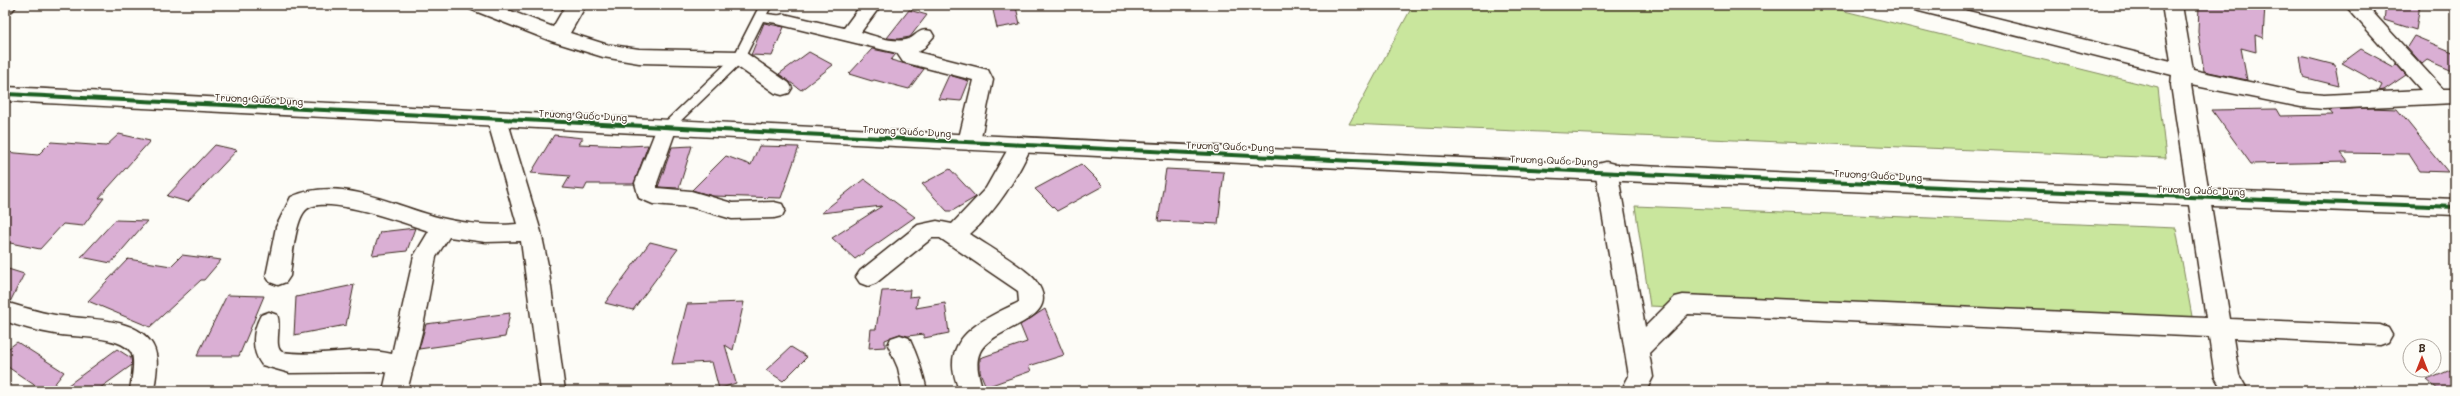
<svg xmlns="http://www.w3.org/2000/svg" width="2460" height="396" font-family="Mali,sans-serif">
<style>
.green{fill:#c9e69d;stroke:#82885e}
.building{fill:#daafd4;stroke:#3b2a1e}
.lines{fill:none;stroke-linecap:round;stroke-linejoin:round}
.lane-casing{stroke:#3b2a1e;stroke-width:3}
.street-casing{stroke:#3b2a1e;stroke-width:3}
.secondary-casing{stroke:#3b2a1e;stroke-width:3}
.lane{fill:#fdfcf7;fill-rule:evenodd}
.street{fill:#fdfcf7;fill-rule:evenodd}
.secondary{fill:#fdfcf7;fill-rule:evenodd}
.cycleway-casing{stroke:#fdfcf7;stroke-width:6}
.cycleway{stroke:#1b5e20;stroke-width:4}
.labels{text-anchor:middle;stroke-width:3;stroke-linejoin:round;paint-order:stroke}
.street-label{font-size:10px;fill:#3b2a1e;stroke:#fdfcf7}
</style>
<rect width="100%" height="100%" fill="#fdfcf7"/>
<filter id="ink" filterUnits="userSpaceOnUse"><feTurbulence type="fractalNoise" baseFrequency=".025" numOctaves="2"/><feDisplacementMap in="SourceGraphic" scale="8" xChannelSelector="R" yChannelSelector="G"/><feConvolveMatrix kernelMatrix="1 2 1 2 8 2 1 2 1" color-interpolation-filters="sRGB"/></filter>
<g filter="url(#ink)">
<g class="green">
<polygon points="1413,5 1820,5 2158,88 2166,158 1349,124"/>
<polygon points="1635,206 2176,228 2195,333 1650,306"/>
</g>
<g class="building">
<polygon points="2199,5 2265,5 2263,38 2255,35 2256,52 2241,48 2247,80 2204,71 2198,32"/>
<polygon points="2386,5 2420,5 2416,30 2384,20"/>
<polygon points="1016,7 1020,24 997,28 993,10"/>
<polygon points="909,10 927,15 910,37 898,39 887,38"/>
<polygon points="764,23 784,27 772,56 751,55"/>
<polygon points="2414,36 2455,53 2455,72 2427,60 2422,64 2407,47"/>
<polygon points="872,49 896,54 891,60 924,69 909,89 874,80 872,81 849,74"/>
<polygon points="2361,49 2394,67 2396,64 2406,75 2384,90 2379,91 2382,85 2342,63"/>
<polygon points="809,52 833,65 801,90 779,74"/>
<polygon points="2300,56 2335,65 2339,86 2303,77"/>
<polygon points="949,75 969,81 961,101 938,99"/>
<polygon points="2371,108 2397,109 2448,172 2420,171 2409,154 2341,153 2348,162 2251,164 2212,110 2276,109 2280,116 2333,115 2329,110"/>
<polygon points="119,134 150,141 99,198 104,198 83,226 63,224 40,249 5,242 5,152 38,155 51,142 106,146"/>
<polygon points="554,135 583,138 579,144 628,146 648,145 634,184 587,184 584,190 563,188 570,176 531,173"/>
<polygon points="215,145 237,150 188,202 167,196"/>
<polygon points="692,146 679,188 658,187 672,147"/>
<polygon points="759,146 799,147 781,198 713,196 692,190 726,156 751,165"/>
<polygon points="1081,164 1103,186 1057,211 1035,189"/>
<polygon points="950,169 976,197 952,211 947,211 922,184"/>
<polygon points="1166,169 1224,172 1218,224 1158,221"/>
<polygon points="864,179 915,217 855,259 832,238 882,206 821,213"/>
<polygon points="115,220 147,221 111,263 81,257"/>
<polygon points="415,228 407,251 372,255 380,232"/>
<polygon points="650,242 678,249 633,310 605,303"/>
<polygon points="182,255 221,260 204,280 201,280 150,327 88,301 128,259 171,266"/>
<polygon points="5,268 24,274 10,302 5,301"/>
<polygon points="354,285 346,325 294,335 296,297"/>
<polygon points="910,290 909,297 918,296 916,308 945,303 949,333 924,338 924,334 908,336 900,334 885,340 885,347 869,348 871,329 876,329 882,291"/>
<polygon points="227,295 264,296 239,356 197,356"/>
<polygon points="744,302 733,350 725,345 736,383 719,389 712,362 672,364 687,304"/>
<polygon points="1045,309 1064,355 1029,366 1031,371 986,387 980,372 980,358 1027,342 1020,325"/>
<polygon points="510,313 505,337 419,349 426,324"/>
<polygon points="17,342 64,372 49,391 43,391 5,365 5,351"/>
<polygon points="791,347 807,357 783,381 766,370"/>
<polygon points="117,349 131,358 132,365 96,391 60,391"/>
<polygon points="2455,368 2455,391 2440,391 2427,380"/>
</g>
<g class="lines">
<g class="lane-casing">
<polygon id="lane" points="760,5 772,5 767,14 784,16 790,20 784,24 763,21 743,61 671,130 663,130 661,127 663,124 734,56"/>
</g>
<g class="street-casing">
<g id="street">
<polygon points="467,5 495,5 553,27 566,5 586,5 570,33 605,44 639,49 739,51 746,53 789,83 792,88 789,93 782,95 775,93 735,65 639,63 603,57 551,41 470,9"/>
<path d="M861,5h20l-20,27c14,4 34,12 48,7 9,-4 9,-11 22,-8l3,5 -12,14 -5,2 71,18 5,10 -13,62 -4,5 -7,3 -7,-3 -4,-5 15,-62 -70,-18 -6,-9 -120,-29 -3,-4 3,-4 7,-2 60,14z"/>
<polygon points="1909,5 1944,5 2171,61 2162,5 2182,5 2193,70 2301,93 2324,95 2421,90 2345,5 2366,5 2443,89 2455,89 2455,103 2324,109 2301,107 2191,85 2230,319 2380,325 2388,328 2392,335 2388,342 2380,345 2233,338 2239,375 2248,391 2223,391 2215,377 2209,337 1688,314 1649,353 1653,377 1646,391 1621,391 1629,376 1595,170 1598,164 1606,162 1614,164 1617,170 1645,327 1675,297 1683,295 2206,318 2171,85 2172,75 1919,11 1912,9"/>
<path d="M497,112l7,2 3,5 34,113 7,33 17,126h-24l-20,-150 -35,1 -37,-5 -13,20 -14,75 -15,59h-24l4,-18 -3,-1 -94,1 -28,-8c-11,-14 -10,-34 -1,-50l8,-3 8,3c5,10 -4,32 5,37 37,6 74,-7 110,2l22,-98 15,-25c-23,-7 -103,-37 -122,-22 -12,9 -15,52 -17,67l-4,6 -8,3 -8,-3 -4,-6 10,-49 15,-30c49,-22 102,9 150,21 25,6 50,8 76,6l-30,-105 3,-5z"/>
<polygon points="667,120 674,122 677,127 657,183 657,188 691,191 732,203 774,202 782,204 785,210 782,216 774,218 732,219 691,207 653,204 639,198 635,183 657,127 660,122"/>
<path d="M1021,137l8,3 3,5c-16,34 -34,64 -62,89 15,10 56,34 65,46 32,41 -42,45 -55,72 -6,13 0,27 3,39h-24c-2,-8 -6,-16 -6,-25 -2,-35 40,-51 66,-64l-1,-11 -78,-53h-8l-56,45 -8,3 -8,-3 -4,-6 4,-6 58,-46 19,-4 15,3 34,-36 27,-48z"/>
<path d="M5,302c17,5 33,10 50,13 27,5 77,1 95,26 11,14 6,33 4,50h-24c1,-10 6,-30 1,-39 -11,-17 -57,-14 -76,-18 -17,-3 -34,-7 -50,-13z"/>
<path d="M900,335l9,3c8,17 14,34 18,53h-24l-5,-23 -10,-23 3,-7z"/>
</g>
</g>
<g class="secondary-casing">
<g id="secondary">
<polygon points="5,5 17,5 12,11 5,13"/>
<path d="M5,87c816,40 1633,83 2450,112v16c-817,-29 -1634,-73 -2450,-114z"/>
</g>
</g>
<use href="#lane" class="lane"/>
<use href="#street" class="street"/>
<use href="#secondary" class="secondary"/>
<g class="cycleway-casing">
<path id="cycleway" d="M5,94c816,41 1633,84 2450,113"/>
</g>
<use href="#cycleway" class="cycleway"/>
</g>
</g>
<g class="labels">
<g class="street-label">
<text transform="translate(259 99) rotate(3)" y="4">Trương Quốc Dụng</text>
<text transform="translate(583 115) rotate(3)" y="4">Trương Quốc Dụng</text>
<text transform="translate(907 131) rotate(3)" y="4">Trương Quốc Dụng</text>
<text transform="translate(1230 146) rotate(2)" y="4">Trương Quốc Dụng</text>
<text transform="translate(1554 160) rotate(2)" y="4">Trương Quốc Dụng</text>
<text transform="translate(1878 175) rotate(3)" y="4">Trương Quốc Dụng</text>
<text transform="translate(2201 190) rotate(2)" y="4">Trương Quốc Dụng</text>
</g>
</g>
<rect width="2460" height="396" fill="none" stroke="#fdfcf7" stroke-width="20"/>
<rect x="10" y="10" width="2440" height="376" fill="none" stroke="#3b2a1e" stroke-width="1.5" filter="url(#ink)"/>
<g transform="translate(2422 358)"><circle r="19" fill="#fdfcf7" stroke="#afa8a0"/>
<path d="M0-3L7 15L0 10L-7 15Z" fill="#c8321e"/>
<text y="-6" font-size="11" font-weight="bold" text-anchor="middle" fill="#3b2a1e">B</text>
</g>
</svg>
